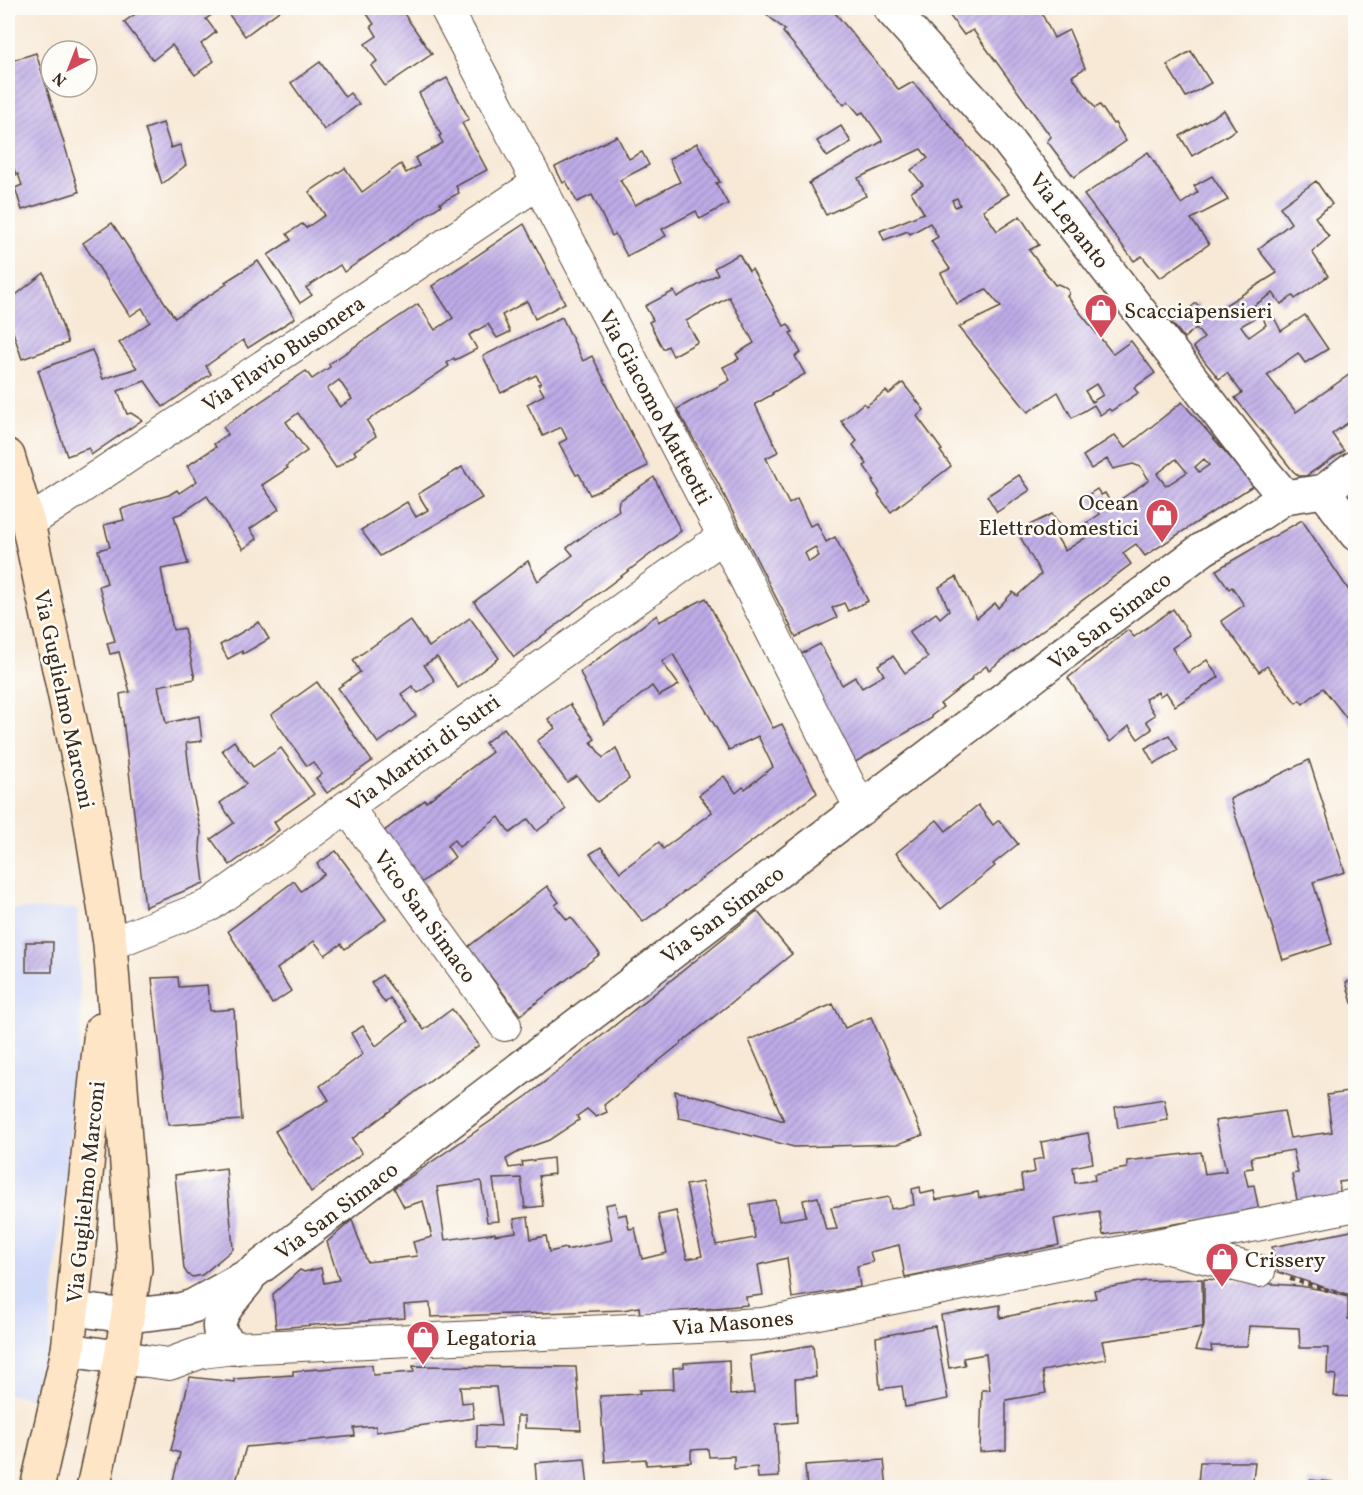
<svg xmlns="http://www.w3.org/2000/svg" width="1363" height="1495" font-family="Vollkorn,serif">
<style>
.built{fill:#d1d9f9}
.building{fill:url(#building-hatch);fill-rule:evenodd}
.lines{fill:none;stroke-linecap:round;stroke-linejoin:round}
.minor-casing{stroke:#57473a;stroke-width:34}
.tertiary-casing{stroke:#57473a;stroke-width:36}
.secondary-casing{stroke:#57473a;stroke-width:36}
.path{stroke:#57473a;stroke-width:4;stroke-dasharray:4.5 4.5;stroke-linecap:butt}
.minor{stroke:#fff;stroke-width:32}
.tertiary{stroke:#fff;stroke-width:33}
.secondary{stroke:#fee5c5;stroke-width:33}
.labels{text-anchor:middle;stroke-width:5;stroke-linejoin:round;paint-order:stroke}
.street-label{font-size:22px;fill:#3b2a1e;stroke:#fdfcf7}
.poi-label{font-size:22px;fill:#3b2a1e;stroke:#fdfcf7;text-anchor:start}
</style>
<defs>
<pattern id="building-hatch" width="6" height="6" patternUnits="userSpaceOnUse" patternTransform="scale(1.5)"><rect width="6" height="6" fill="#beace8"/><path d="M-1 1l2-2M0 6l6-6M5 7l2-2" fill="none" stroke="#9c8cbb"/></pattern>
</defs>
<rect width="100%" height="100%" fill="#fdfcf7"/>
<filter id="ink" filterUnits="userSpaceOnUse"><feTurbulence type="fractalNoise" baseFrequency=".0167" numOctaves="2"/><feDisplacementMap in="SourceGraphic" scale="12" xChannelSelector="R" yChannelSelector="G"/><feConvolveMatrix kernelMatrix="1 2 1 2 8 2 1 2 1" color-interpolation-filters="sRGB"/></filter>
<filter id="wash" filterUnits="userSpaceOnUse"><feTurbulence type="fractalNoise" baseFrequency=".008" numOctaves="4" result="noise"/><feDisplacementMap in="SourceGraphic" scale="24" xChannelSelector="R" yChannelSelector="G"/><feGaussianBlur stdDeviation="1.35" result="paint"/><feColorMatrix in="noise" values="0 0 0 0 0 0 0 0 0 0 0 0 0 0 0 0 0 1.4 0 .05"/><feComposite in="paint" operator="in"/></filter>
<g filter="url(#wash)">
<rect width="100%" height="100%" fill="#f8e9d7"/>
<polygon class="built" points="8,909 77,909 81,1023 43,1400 8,1394"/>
<g id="blocks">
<g class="building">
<polygon points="144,8 221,8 206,19 216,32 201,44 214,61 195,75 172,45 153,60 124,22"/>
<polygon points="224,8 283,8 245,36"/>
<polygon points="363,8 400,8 432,54 385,86 371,66 377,61 365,44 377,36 371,26 374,24"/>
<path d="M770,8h61l68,82 14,-8 96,112 -26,16 14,21 23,-15 19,29 -10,5 26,35 3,-1 4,2 6,4 1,4 -2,2 46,58 18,-13 24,32 -21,15 4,5 -27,18 -2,-2 -9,6 -6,-10 -22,13 -14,-26 -30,20 -69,-85 42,-20 -15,-18 -29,15 -16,-31 9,-4 -19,-28 7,-4 -8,-14 -20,11 -2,-3 -24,9 -4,-9 44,-18 -13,-21 12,-7 -12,-15 17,-12 -7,-9 -63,29 8,18 -40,19 -17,-32 74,-42 -20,-29 -4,2 -11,-13 -4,4 -61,-73 2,-2 -19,-16 5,-5zM957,198l3,7 -5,2 -3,-7zM1096,384l7,11 -11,7 -7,-11z"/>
<polygon points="944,8 1039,8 1054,38 1069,30 1085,68 1072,76 1095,108 1100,105 1113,124 1115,123 1126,141 1074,177 1047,141 1051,137 973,30 964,35"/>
<polygon points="1191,51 1211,83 1186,97 1167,65"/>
<polygon points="36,53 79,192 22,210 15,188 22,185 18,174 16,175 8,149 8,62"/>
<polygon points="320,62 345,97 350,93 359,104 324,130 291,83"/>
<polygon points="447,78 469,119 462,123 487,170 456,186 459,193 440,203 441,205 344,272 340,265 306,288 312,295 300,303 268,255 291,240 287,234 302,224 306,228 325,215 309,192 345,168 362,192 401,164 406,173 419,166 415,158 443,143 439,136 441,135 419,93"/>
<polygon points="1224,110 1236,130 1192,156 1180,136"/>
<polygon points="163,123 171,148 180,145 186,165 162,184 145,129"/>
<polygon points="841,126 851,142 827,157 817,141"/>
<polygon points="617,136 629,159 642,152 649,165 620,180 635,205 680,182 669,159 697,143 720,182 716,183 728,204 700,219 696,211 662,229 666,236 627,256 615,234 612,236 592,195 577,202 566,181 563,183 555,167"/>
<polygon points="1148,152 1181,204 1198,192 1194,186 1212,176 1228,200 1191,219 1209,244 1160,278 1142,256 1134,261 1084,195"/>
<polygon points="1316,181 1332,204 1315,217 1329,237 1312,252 1328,276 1295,299 1293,296 1281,304 1273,293 1250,308 1255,318 1241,326 1249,337 1266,325 1262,315 1270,310 1281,331 1305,315 1328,349 1305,363 1298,353 1267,375 1296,412 1356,370 1356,417 1332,434 1344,451 1306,476 1299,476 1293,471 1235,398 1242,393 1227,373 1219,379 1193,347 1204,338 1196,328 1184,338 1172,323 1196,303 1208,318 1217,310 1277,273 1258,249 1291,223 1280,207"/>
<polygon points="112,223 175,318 227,284 225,282 258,261 295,318 248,348 243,340 206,366 211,374 163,407 145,381 118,391 127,414 131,413 142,420 91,455 89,448 67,456 38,370 92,350 103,379 137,368 119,343 150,322 142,308 130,316 83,243"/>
<path d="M524,224l41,79 -30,16 -8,-18 -25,14 8,17 -13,6 -9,-14 -19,11 8,14 -22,11 -1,-2 -7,5 2,3 -82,55 9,15 -22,15 2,3 -20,14 -38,-55 -12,9 21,29 -21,15 2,2 -26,17 17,24 -29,20 7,10 -14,10 -36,-53 -25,17 -8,3 14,48 -27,5 12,61 11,-2 11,51 -37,7 8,37 33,-7 3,25 -16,2 5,42 10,47 -1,18 4,33 -59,24 -25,-213 10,-2 -11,-40 -9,2 -3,-11 8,-2 -16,-55 8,-3 -9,-33 12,-3 -6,-22 20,-5 -3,-11 48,-14 8,-5 2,3 18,-12 -10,-15 29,-19 -2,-3 14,-10 -5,-7 83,-56 6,8 18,-12 -1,-3 89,-60 17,26 18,-12 -21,-32zM339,380l13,19 -12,8 -13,-18z"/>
<path d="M739,254l10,17 3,-2 32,57 4,-2 5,8 -3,1 11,20 -6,3 10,18 -33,19 1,1 -18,10 23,48 -12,6 23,46 8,-5 13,27 7,-3 9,19 9,-5 33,64 -20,10 -4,-8 -12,5 5,10 -41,19 -78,-154 -41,-74 53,-29 -7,-13 16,-8 -3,-5 18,-11 -25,-46 -43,24 12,21 -25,14 -5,-10 -5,3 -14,-27 4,-2 -8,-14 29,-15 3,6 41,-23 -4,-6zM815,547l4,9 -10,6 -4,-9z"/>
<polygon points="44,273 68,343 22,359 8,317 8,301"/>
<polygon points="562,317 583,361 592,356 648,466 590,495 579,474 576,475 559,443 567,439 561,427 543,436 527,404 544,395 538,384 541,383 536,375 501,393 483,356"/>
<polygon points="903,383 924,410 917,416 942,450 940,451 951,466 891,512 878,495 880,493 872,481 874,480 864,466 867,464 853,445 857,441 841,421 864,403 866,406 886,391 889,394"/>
<path d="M1182,402l72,83 -109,71 -9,-12 -13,9 8,11 -142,106 -3,-4 -15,12 1,1 -32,25 3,3 -12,9 1,2 -80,46 -57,-107 25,-13 22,41 13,-8 7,11 22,-13 -6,-10 15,-9 12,17 23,-16 -19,-25 27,-19 4,5 9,-8 -10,-23 17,-10 21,41 18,-15 3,5 15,-16 4,4 24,-22 -24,-43 35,-17 9,12 -8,5 12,20 20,-13 -6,-10 21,-14 -12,-19 9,-6 4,6 4,-2 7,12 37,-25 -8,-13 -8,-3 -20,5 -6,-10 -16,10 -8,-13 32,-21 10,13zM1176,459l11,13 -21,14 -9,-12zM1204,459l5,6 -10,7 -4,-5z"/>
<polygon points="462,467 482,498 380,556 361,530 407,502 416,517 428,510 418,494"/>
<polygon points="1019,475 1030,490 997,512 987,496"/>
<polygon points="654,477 681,531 514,657 474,602 528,561 538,581 573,555 567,548 619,510 618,507 619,501"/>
<polygon points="1302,520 1356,601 1348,608 1356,616 1356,730 1323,688 1303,704 1300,700 1296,703 1267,666 1259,672 1221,621 1244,605 1232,587 1229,589 1216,570"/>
<polygon points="706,598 773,728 782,724 817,793 643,922 590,854 601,847 620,872 659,842 663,849 712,812 699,795 724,776 736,793 743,787 745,789 773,767 758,736 729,750 673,654 662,662 679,685 659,696 652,686 604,724 580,672 657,615 659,622"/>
<polygon points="1173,609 1190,635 1172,648 1188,673 1207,660 1219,677 1175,706 1166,692 1160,696 1158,692 1145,699 1155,715 1146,721 1152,729 1138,739 1129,726 1110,742 1068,678 1128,630 1134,637"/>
<polygon points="470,618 499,658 458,688 437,657 424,665 435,681 418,693 412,686 401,694 416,716 378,743 338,688 360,672 353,660 410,620 429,647"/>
<polygon points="259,622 269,639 243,654 242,651 228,659 220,645"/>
<polygon points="317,682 372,761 327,793 316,778 322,774 313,762 307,766 271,715"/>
<polygon points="570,704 595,739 591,742 603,758 616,748 629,779 597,802 577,776 567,782 537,741 555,728 548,719"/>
<polygon points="504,728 566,809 537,831 528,819 510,833 499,817 459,847 454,840 447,846 455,857 421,883 383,832 425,800 426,802 492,752 485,743"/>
<polygon points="1169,735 1178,750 1154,764 1145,748"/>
<polygon points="234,741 253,767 281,748 314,794 274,822 279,830 230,865 211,839 234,823 220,803 246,784 222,750"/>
<polygon points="1309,760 1345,872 1313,882 1332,944 1283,960 1230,799"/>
<polygon points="978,805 993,825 999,820 1018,844 993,864 995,866 941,909 896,853 937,820 946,831"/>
<polygon points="336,851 386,919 345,949 341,944 325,955 314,941 277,969 291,991 272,1004 228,931 294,881 301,891 324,874 317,864"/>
<polygon points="547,886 559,902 555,905 567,920 571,917 600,954 520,1015 468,947"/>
<polygon points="757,911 792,954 604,1105 607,1112 596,1117 587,1109 577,1116 579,1120 549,1140 524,1149 506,1159 509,1168 523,1166 522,1162 553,1158 554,1174 539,1176 543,1206 525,1208 521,1178 493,1179 499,1221 487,1222 481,1181 437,1187 445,1240 495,1233 495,1235 516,1232 514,1219 528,1217 531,1239 546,1236 549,1252 566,1248 566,1250 612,1240 605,1205 615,1203 618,1216 626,1214 629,1229 635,1228 642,1259 667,1253 658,1215 676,1211 687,1259 702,1256 686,1185 702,1182 716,1245 755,1238 750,1204 775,1200 779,1221 806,1216 803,1200 818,1197 826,1230 837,1229 831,1207 889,1197 891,1209 914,1205 912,1189 920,1187 921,1194 934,1191 936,1200 978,1192 979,1198 1023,1190 1021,1175 1035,1172 1033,1160 1044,1158 1041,1142 1088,1133 1093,1163 1073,1167 1075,1183 1095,1180 1094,1174 1127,1168 1127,1161 1201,1152 1205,1174 1226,1171 1215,1121 1284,1111 1290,1138 1332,1132 1327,1095 1355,1091 1356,1180 1339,1182 1341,1198 1298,1205 1292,1174 1298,1173 1293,1150 1251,1157 1253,1168 1244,1169 1248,1186 1254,1185 1259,1211 1103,1235 1099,1211 1054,1219 1059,1245 905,1277 899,1245 870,1252 873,1262 857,1266 860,1287 792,1298 787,1258 758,1265 763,1295 746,1297 747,1305 640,1315 639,1307 623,1310 431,1317 430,1303 404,1305 405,1318 276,1328 273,1294 300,1270 304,1272 321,1268 324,1283 339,1280 327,1242 352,1220 367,1262 417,1256 413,1242 432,1237 423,1201 404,1207 394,1188 527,1096"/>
<polygon points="26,942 53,942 52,972 26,972"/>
<polygon points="382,975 424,1030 452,1009 479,1045 352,1139 362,1153 311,1192 275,1131 329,1100 320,1086 363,1054 351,1033 363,1026 376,1046 408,1021 390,998 385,1003 371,983"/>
<polygon points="178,977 179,987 207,985 210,1011 234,1009 242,1120 168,1125 152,978"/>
<polygon points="1356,980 1356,1002 1352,1003 1346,982"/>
<polygon points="833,1004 845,1028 871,1017 923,1135 898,1144 794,1147 707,1124 679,1118 675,1091 713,1100 784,1121 749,1040"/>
<polygon points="1164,1099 1168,1120 1118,1128 1115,1107"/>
<polygon points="226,1168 233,1249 202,1275 193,1277 188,1275 184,1269 175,1175"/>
<polygon points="1356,1230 1356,1289 1353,1289 1353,1297 1278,1272 1272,1247"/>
<polygon points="1202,1279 1203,1327 1102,1341 1106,1359 1042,1371 1046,1393 1006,1400 1006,1450 980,1452 982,1390 990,1390 986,1354 963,1358 965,1365 949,1368 941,1315 1000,1305 1000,1318 1096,1298 1094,1290 1145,1281"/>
<polygon points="1204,1279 1300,1286 1323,1290 1348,1297 1348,1319 1356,1320 1356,1397 1334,1396 1336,1375 1327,1374 1328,1348 1300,1348 1299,1328 1249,1326 1247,1346 1211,1346 1212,1352 1195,1350 1204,1325"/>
<polygon points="935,1326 948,1399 905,1407 902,1386 880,1389 876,1337"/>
<polygon points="813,1345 816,1377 795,1379 797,1422 776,1424 779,1477 758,1478 757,1467 734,1469 734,1456 709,1457 708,1449 691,1450 691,1462 646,1465 646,1459 605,1462 600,1396 640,1394 639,1390 674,1389 673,1368 684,1367 684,1363 729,1360 730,1395 754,1393 750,1356"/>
<polygon points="372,1365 373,1375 414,1372 413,1366 576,1367 581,1430 525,1428 525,1416 517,1416 516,1449 477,1448 477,1425 501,1426 496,1387 460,1387 462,1403 472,1402 474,1418 376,1432 376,1426 354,1428 355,1436 246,1447 234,1488 160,1488 162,1481 172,1484 180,1453 171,1450 190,1377 234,1382 234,1379 293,1375 293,1371"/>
<polygon points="585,1459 588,1488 537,1488 535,1463"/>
<polygon points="884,1460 887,1488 807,1488 805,1465"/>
<polygon points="1200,1462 1255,1462 1252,1488 1212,1488 1212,1484 1198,1483"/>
<polygon points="1309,1480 1333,1482 1333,1488 1309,1488"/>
</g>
</g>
</g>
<g filter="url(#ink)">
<use href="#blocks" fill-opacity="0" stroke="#57473a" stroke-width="1.5"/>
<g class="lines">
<g class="minor-casing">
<g id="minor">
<polyline points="446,8 724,536 861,809"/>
<polyline points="28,523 538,183"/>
<polyline points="347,807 505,1025"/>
<polyline points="110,944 210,905 724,536"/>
<polyline points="1164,1247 1259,1271"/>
<polyline points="139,1360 169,1364 202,1352 234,1348 763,1324 1356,1205"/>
</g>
</g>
<g class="tertiary-casing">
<g id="tertiary">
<polyline points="890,8 1002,133 1263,471 1285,497"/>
<polyline points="1324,491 1356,534"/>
<polyline points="73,1309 127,1316 179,1310 193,1306 251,1274 1094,630 1203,549 1246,523 1285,497 1324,491 1356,467"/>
<path d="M234,1348c-4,-4 -10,-9 -13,-14 -8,-17 16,-40 26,-53"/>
<polyline points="68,1350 139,1360"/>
</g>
</g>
<g class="secondary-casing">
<g id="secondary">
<polyline points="8,456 28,523 88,805 110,944 135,1269 121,1357 93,1488"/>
<polyline points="37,1488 68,1350 101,1030"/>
</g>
</g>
<polyline class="path" points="1290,1279 1356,1298"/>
<use href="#minor" class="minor"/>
<use href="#tertiary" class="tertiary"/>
<use href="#secondary" class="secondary"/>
</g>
</g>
<defs>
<g id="shop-pin" transform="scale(1.725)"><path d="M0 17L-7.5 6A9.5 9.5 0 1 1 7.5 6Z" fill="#d1495b" stroke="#fdfcf7"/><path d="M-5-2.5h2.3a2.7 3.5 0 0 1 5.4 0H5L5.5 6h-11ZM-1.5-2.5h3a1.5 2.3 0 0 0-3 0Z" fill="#fff"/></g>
</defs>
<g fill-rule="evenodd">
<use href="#shop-pin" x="1101" y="310"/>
<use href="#shop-pin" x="1162" y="515"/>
<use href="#shop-pin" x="1222" y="1259"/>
<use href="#shop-pin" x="423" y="1337"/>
</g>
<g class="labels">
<g class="street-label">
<text transform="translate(1070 220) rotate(52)" y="8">Via Lepanto</text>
<text transform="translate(283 353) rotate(-34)" y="8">Via Flavio Busonera</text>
<text transform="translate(656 407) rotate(62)" y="8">Via Giacomo Matteotti</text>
<text transform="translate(1109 620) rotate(-37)" y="8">Via San Simaco</text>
<text transform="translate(65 699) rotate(78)" y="8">Via Guglielmo Marconi</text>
<text transform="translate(423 752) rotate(-36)" y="8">Via Martiri di Sutri</text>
<text transform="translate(722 914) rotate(-37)" y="8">Via San Simaco</text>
<text transform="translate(426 916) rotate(54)" y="8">Vico San Simaco</text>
<text transform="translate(85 1192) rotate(-84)" y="8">Via Guglielmo Marconi</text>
<text transform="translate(336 1210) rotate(-37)" y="8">Via San Simaco</text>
<text transform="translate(733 1322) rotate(-5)" y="8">Via Masones</text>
</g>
<g class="poi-label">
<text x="1124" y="318">Scacciapensieri</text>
<text x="1139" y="510" text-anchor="end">Ocean<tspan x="1139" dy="25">Elettrodomestici</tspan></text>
<text x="1245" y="1267">Crissery</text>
<text x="446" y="1345">Legatoria</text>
</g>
</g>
<rect width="1363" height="1495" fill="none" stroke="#fdfcf7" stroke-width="30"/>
<g transform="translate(69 69) rotate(222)"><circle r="28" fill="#fdfcf7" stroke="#afa8a0" stroke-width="1.5"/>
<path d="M0-4.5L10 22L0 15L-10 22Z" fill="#d1495b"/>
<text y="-9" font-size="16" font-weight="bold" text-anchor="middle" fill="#3b2a1e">N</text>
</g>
</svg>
